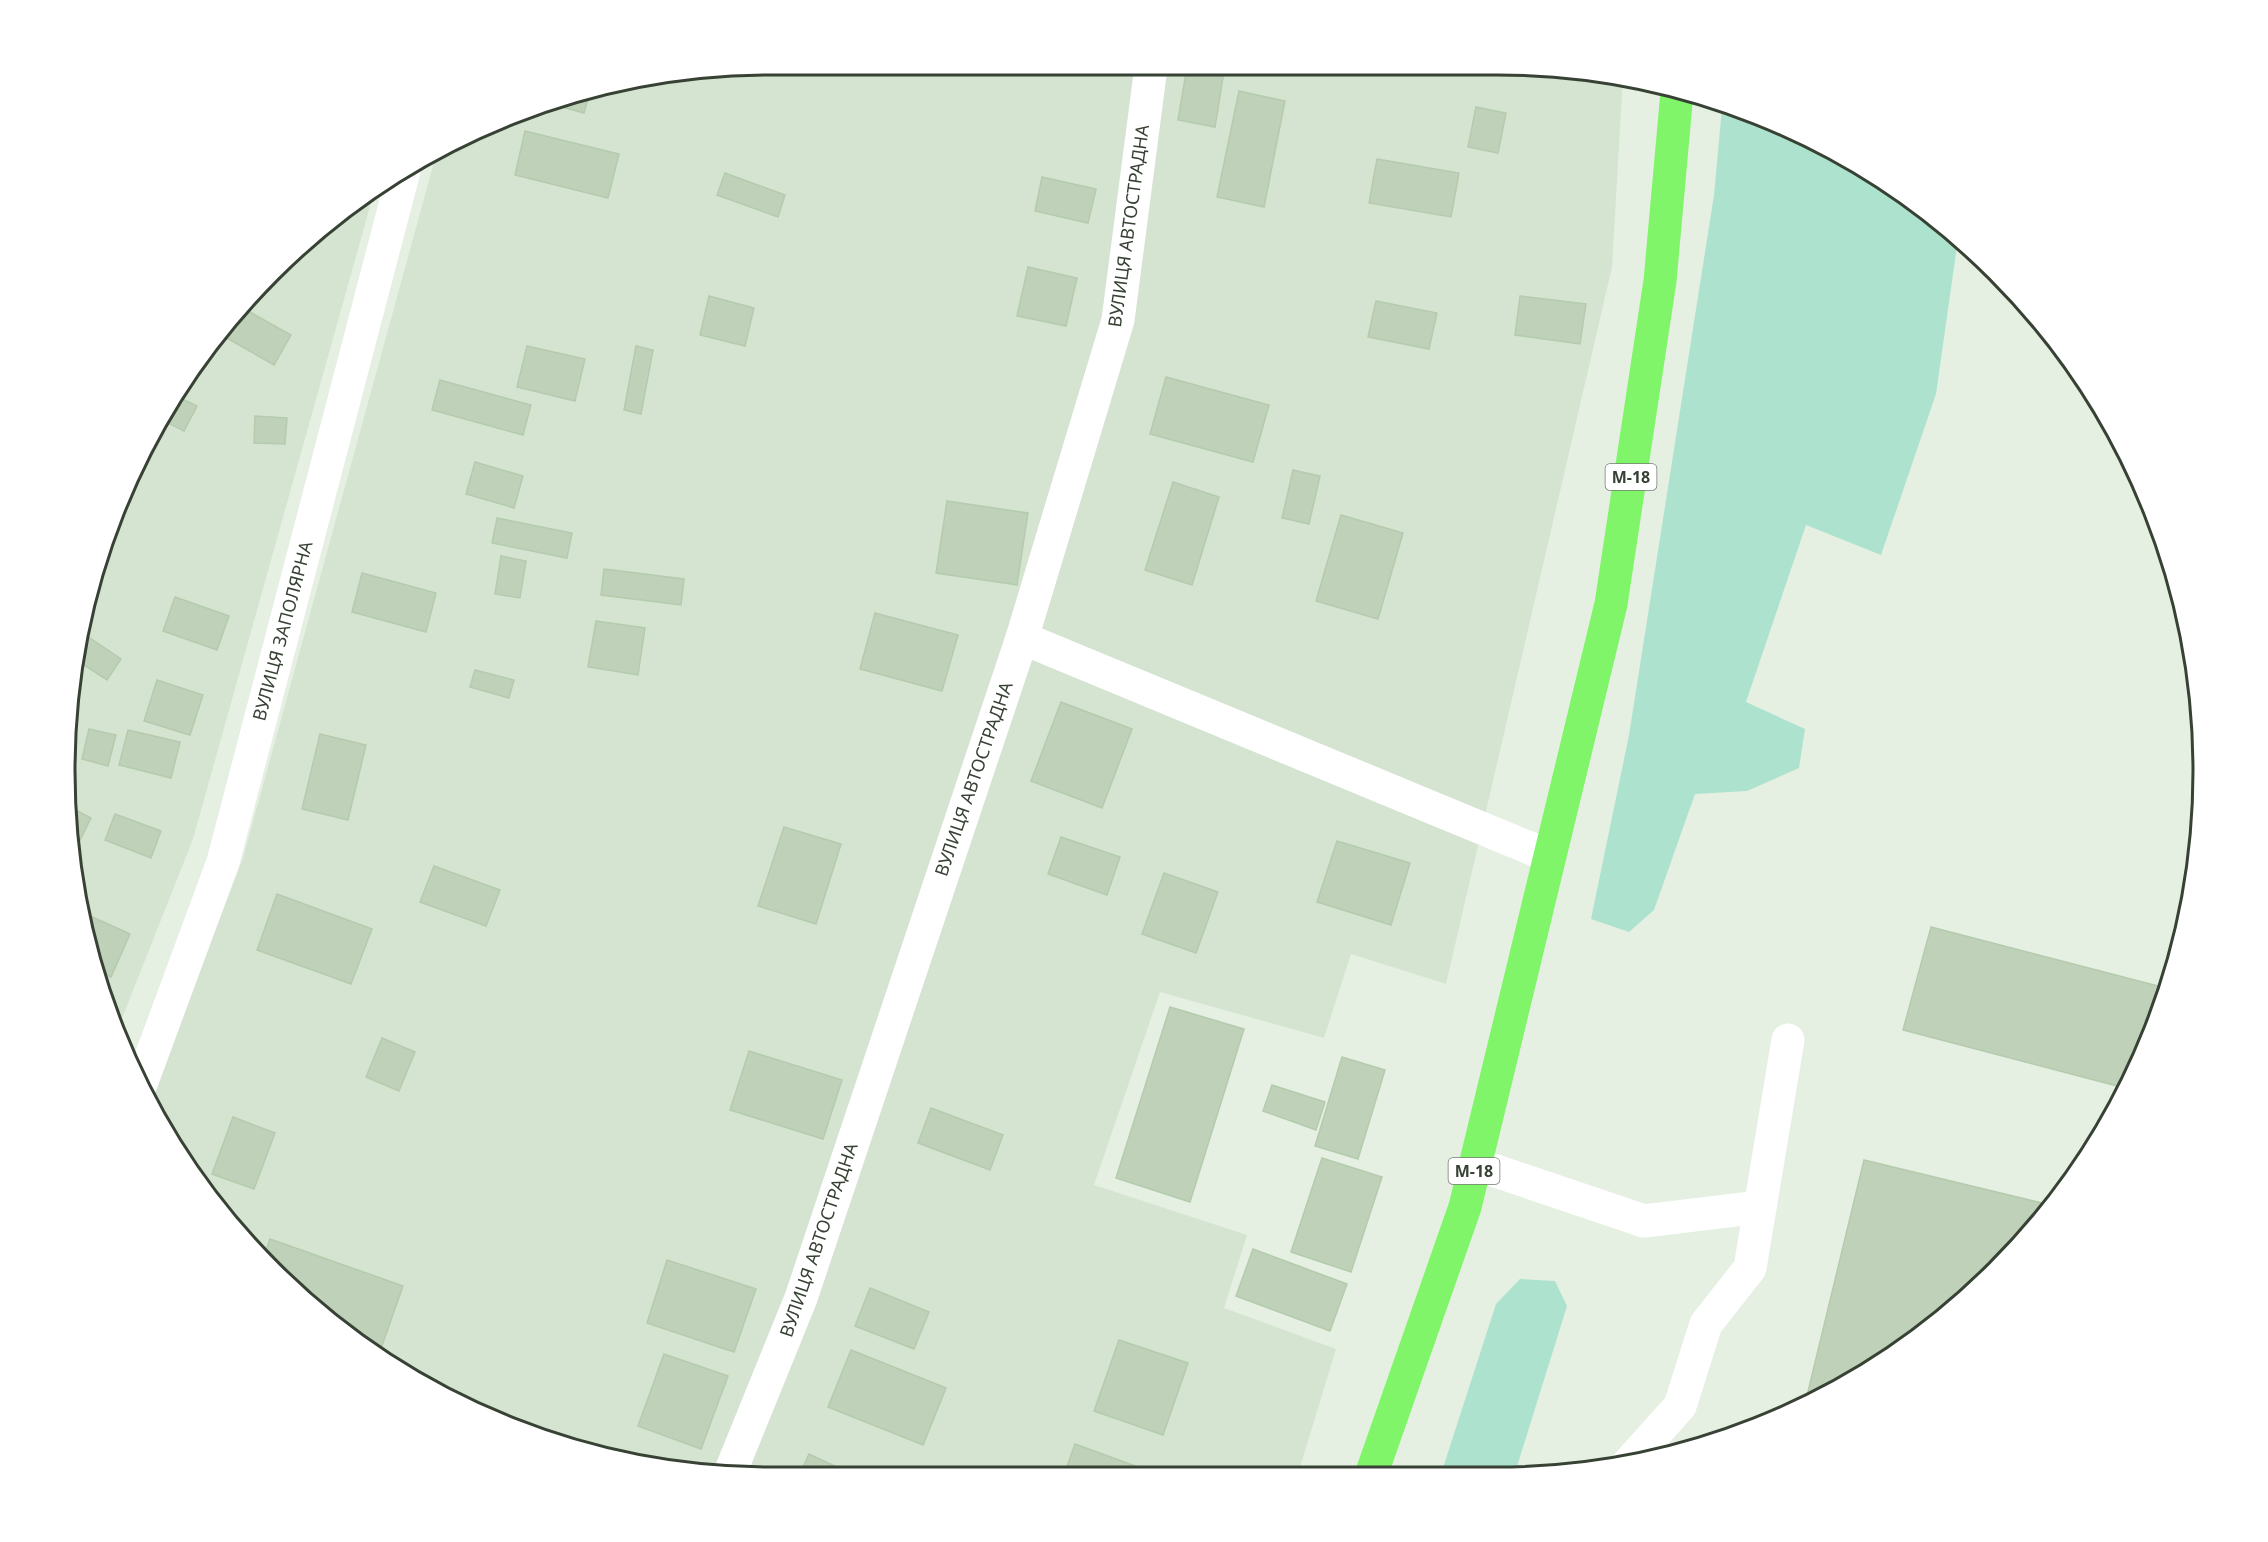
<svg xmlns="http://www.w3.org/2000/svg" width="2268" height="1542" font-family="'Noto Sans',sans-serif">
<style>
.residential{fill:#d4e4d1}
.green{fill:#ade3ce}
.building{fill:#bfd1b9;stroke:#b4cbad;stroke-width:1.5}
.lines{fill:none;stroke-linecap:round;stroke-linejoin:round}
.minor{stroke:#fff;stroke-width:33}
.highway{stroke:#81f569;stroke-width:33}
.labels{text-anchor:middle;stroke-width:4.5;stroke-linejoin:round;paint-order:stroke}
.shield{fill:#fff;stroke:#737b71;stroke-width:1.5}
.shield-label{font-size:16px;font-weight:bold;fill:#374234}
.street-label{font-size:18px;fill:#374234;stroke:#fff}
.rim{fill:none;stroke:#374234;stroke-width:3}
</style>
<rect width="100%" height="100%" fill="#e5f0e3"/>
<g class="residential">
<polygon points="1497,65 1623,77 1612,267 1446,984 1351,954 1324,1038 1160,992 1094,1185 1247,1235 1224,1308 1336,1349 1297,1477 771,1478 633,1464 458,1404 378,1358 272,1271 159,1124 149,1101 243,858 436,155 544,102 678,71"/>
<polygon points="376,185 193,839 117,1031 102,998 78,909 66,724 78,633 118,501 211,341 272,271"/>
</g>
<g class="green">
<polygon points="1722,108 1810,138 1890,184 1958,239 1936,394 1881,555 1806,525 1746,702 1805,729 1799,768 1747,791 1695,794 1654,910 1629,932 1591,919 1629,735 1714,195"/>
<polygon points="1520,1279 1555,1281 1567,1306 1514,1476 1440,1477 1496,1304"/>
</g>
<g class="building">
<polygon points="1187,67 1224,71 1215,127 1178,120"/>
<polygon points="590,91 584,113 544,102"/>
<polygon points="1239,91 1285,101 1264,207 1217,197"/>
<polygon points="1476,107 1506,113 1498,153 1468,147"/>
<polygon points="525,131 619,154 608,198 515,175"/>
<polygon points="1377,159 1459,173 1451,217 1369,203"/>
<polygon points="725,173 785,195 778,217 717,195"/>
<polygon points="1042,177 1096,189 1088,223 1035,211"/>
<polygon points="1028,267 1077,278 1066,326 1017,316"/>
<polygon points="709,296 754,308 745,346 700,335"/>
<polygon points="1520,296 1586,304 1580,344 1515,335"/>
<polygon points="1376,301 1437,313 1429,349 1368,337"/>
<polygon points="241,307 291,335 274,365 218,333"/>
<polygon points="527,346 585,359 575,401 517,387"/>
<polygon points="636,346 653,350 641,414 624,410"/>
<polygon points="1166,377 1269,405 1253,462 1150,434"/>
<polygon points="440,380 531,405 523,435 432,410"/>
<polygon points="178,397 197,406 184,431 164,421"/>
<polygon points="255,416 287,418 285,444 254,443"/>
<polygon points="475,462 523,476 514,508 466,494"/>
<polygon points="1293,470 1320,476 1309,524 1282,518"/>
<polygon points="1173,482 1219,497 1192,585 1145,570"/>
<polygon points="947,501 1028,513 1017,585 936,573"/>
<polygon points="1341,515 1403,533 1378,619 1316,601"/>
<polygon points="497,518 572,533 567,558 492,543"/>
<polygon points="501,556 526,561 520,598 495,594"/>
<polygon points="604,569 684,579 681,605 601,595"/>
<polygon points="362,573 436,593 426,632 352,612"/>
<polygon points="175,597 229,616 217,650 163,631"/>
<polygon points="875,613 958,635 942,691 860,669"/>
<polygon points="596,621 645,628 638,675 588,667"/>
<polygon points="87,636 121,659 107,680 75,659 75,654"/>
<polygon points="475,670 514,680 509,698 470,687"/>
<polygon points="157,680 203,695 190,735 144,721"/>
<polygon points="1061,702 1132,729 1102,808 1031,781"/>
<polygon points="89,729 116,735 108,766 82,759"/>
<polygon points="128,730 180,742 171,778 119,765"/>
<polygon points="320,734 366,745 348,820 302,809"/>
<polygon points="72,808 91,818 74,852"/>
<polygon points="115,814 161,831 151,858 105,840"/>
<polygon points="784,827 841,844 816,924 758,906"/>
<polygon points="1061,837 1120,857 1107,895 1048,874"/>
<polygon points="1337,841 1410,863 1391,925 1317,902"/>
<polygon points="434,866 500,890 486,926 420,902"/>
<polygon points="1164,873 1218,892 1196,953 1142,934"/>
<polygon points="277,894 372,929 351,984 257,950"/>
<polygon points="79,911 130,934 111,977 95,970"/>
<polygon points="1931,927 2166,988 2150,1041 2125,1088 1903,1030"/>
<polygon points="1170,1007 1244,1029 1190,1202 1116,1178"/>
<polygon points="382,1038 415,1052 399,1091 366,1077"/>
<polygon points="749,1051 842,1080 823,1139 730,1110"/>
<polygon points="1342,1057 1385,1070 1358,1159 1315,1146"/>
<polygon points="1272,1085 1325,1102 1316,1130 1263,1111"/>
<polygon points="931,1108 1003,1135 990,1170 918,1143"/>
<polygon points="233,1117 275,1133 254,1189 212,1174"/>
<polygon points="1322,1158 1382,1177 1351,1272 1291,1252"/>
<polygon points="1864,1160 2050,1205 1997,1270 1890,1358 1805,1404"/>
<polygon points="270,1239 403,1286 379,1354 368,1350 272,1271 263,1259"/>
<polygon points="1253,1249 1347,1284 1330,1331 1236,1296"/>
<polygon points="667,1260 756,1289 734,1352 647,1323"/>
<polygon points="870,1288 929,1312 914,1349 855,1326"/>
<polygon points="1119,1340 1188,1363 1163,1435 1094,1411"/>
<polygon points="851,1350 946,1388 923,1445 828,1407"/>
<polygon points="664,1354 728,1376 701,1449 638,1426"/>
<polygon points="1075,1444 1146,1470 1143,1478 1063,1478"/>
<polygon points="809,1454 860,1478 798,1478"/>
</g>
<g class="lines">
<g class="minor">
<polyline points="1022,638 1549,856"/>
<polyline points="141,1084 223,862 404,171"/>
<polyline points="1475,1164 1644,1221 1760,1207"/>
<polyline points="1627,1465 1680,1406 1706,1324 1750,1268 1788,1040"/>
<polyline points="730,1473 801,1298 1022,638 1118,320 1151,67"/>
</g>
<polyline class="highway" points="1370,1478 1465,1207 1611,604 1660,281 1677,92"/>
</g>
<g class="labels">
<g class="shield">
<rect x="1605.5" y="464" width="51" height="26" rx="4.5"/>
<rect x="1448.5" y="1158" width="51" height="26" rx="4.5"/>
</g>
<g class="shield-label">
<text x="1631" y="483">М-18</text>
<text x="1474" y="1177">М-18</text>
</g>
<g class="street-label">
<text transform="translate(1129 226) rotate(-82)" y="6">ВУЛИЦЯ АВТОСТРАДНА</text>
<text transform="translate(283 631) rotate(-75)" y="6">ВУЛИЦЯ ЗАПОЛЯРНА</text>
<text transform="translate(974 779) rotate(-71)" y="6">ВУЛИЦЯ АВТОСТРАДНА</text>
<text transform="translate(819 1240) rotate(-71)" y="6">ВУЛИЦЯ АВТОСТРАДНА</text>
</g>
</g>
<path d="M0 0H2268V1542H0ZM771 75H1497A696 696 0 0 1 2193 771V771A696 696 0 0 1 1497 1467H771A696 696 0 0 1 75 771V771A696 696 0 0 1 771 75Z" fill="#fff" fill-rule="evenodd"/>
<path class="rim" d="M771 75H1497A696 696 0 0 1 2193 771V771A696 696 0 0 1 1497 1467H771A696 696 0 0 1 75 771V771A696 696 0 0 1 771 75Z"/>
</svg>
